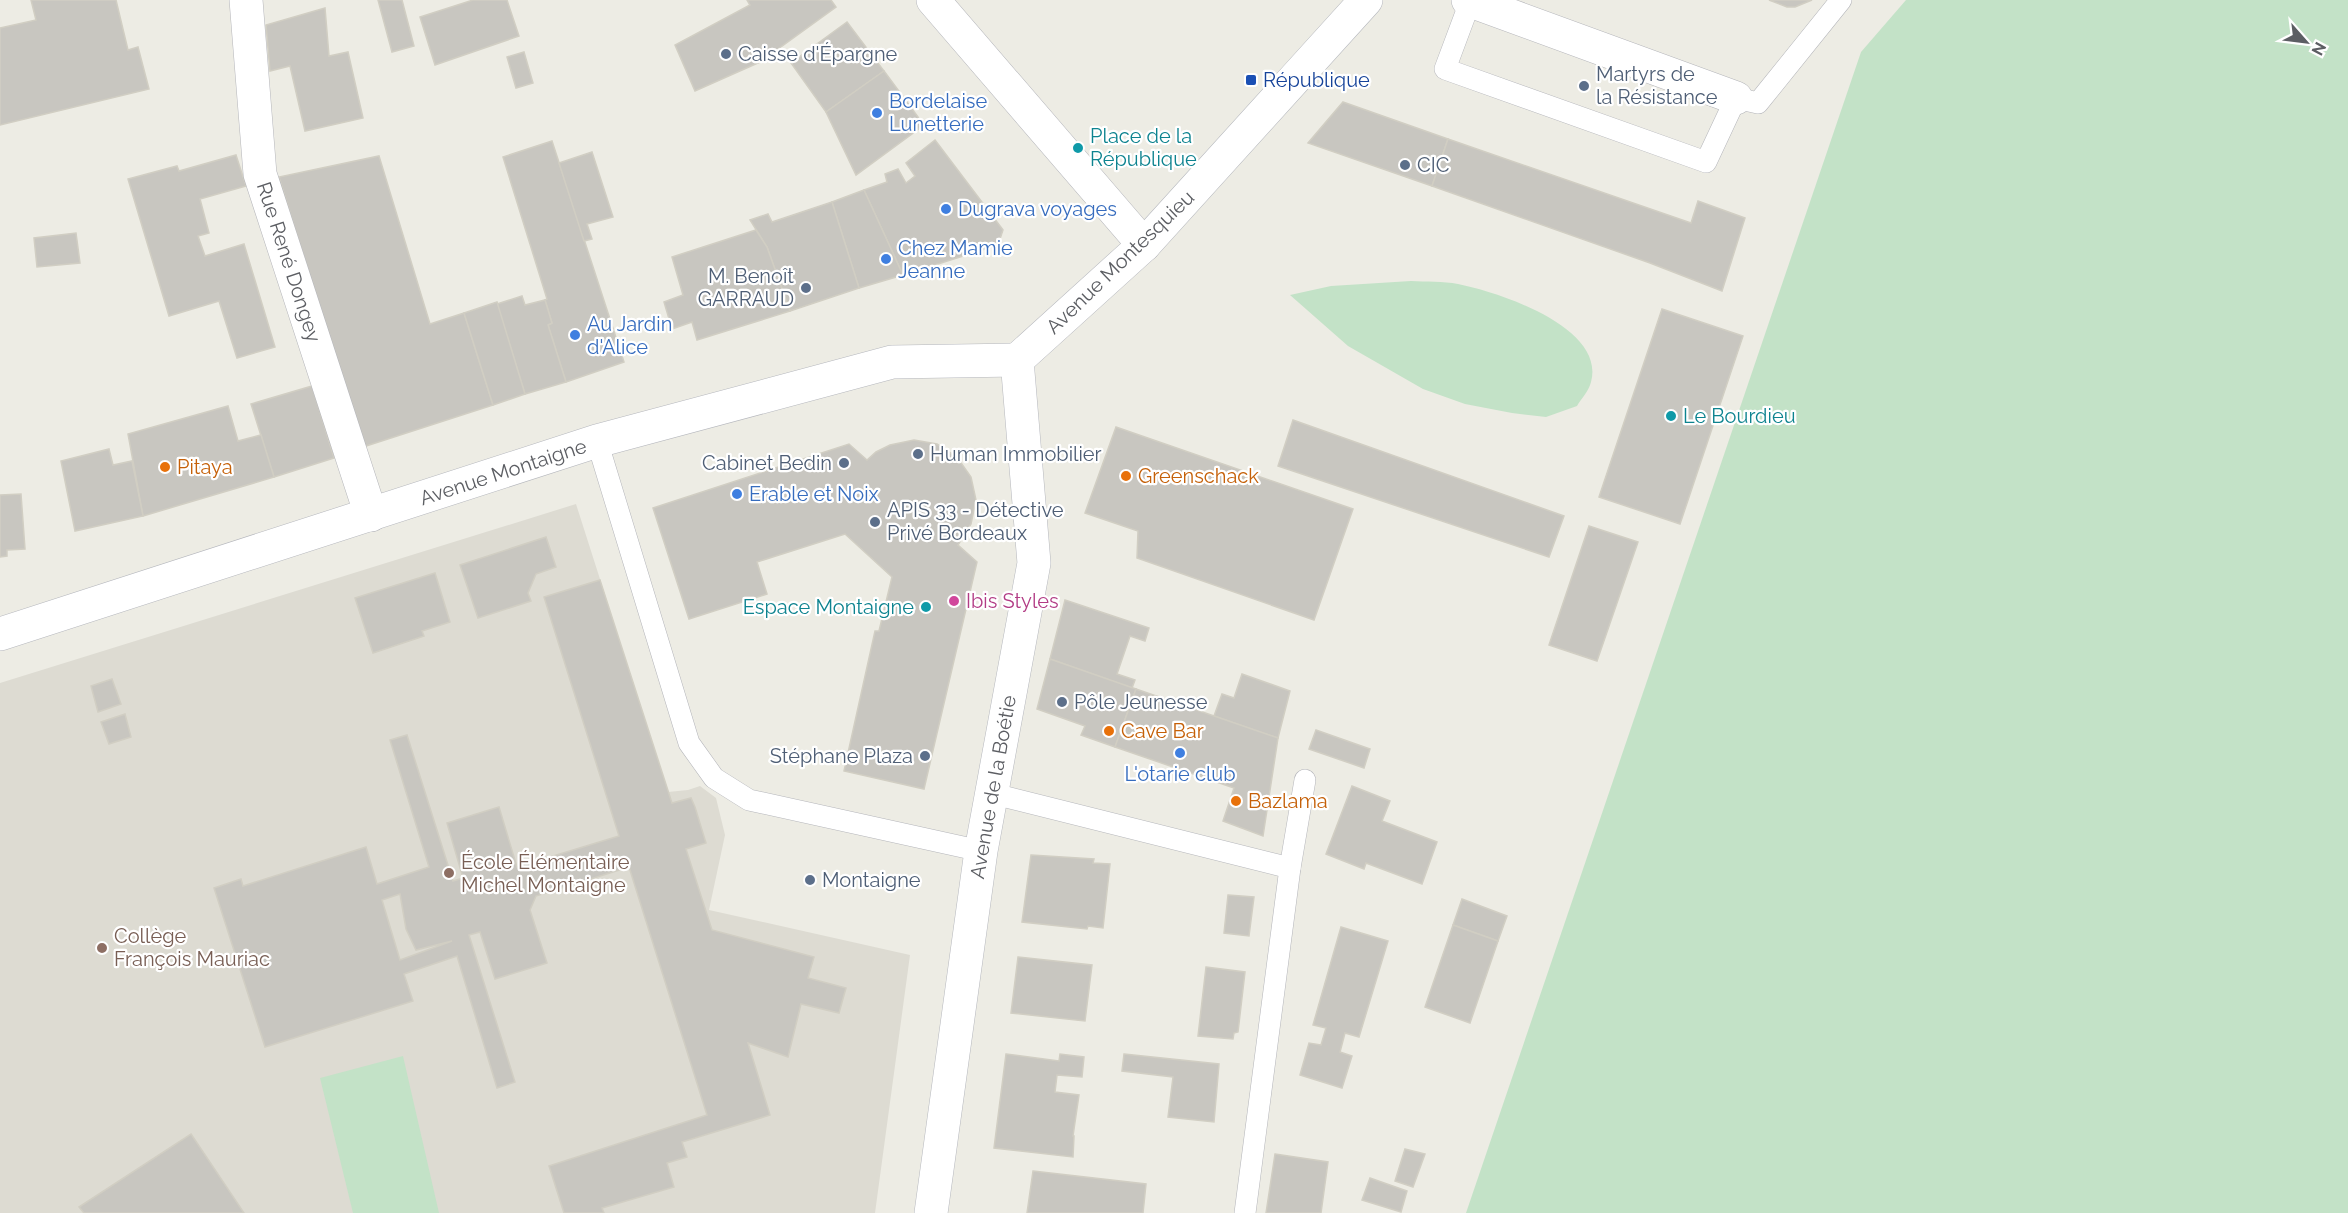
<svg xmlns="http://www.w3.org/2000/svg" width="2348" height="1213" font-family="Raleway,sans-serif">
<style>
.education{fill:#dddbd2}
.green{fill:#c3e2c7}
.building{fill:#c8c6c0;stroke:#d1cec3;stroke-width:1.5;fill-rule:evenodd}
.lines{fill:none;stroke-linecap:round;stroke-linejoin:round}
.service-casing{stroke:#b4b5ba;stroke-width:22}
.minor-casing{stroke:#b4b5ba;stroke-width:34}
.tertiary-casing{stroke:#b4b5ba;stroke-width:34}
.secondary-casing{stroke:#b5b7bd;stroke-width:34}
.service{stroke:#fff;stroke-width:21}
.minor{stroke:#fff;stroke-width:33}
.tertiary{stroke:#fff;stroke-width:33}
.secondary{stroke:#fff;stroke-width:33}
.service-dot{fill:#5c6f8a;stroke:#fff;stroke-width:2}
.transit-dot{fill:#1a4fb4;stroke:#fff;stroke-width:2}
.shop-dot{fill:#3f7fe0;stroke:#fff;stroke-width:2}
.culture-dot{fill:#0f9aa8;stroke:#fff;stroke-width:2}
.food-dot{fill:#e8710a;stroke:#fff;stroke-width:2}
.hotel-dot{fill:#d1479c;stroke:#fff;stroke-width:2}
.education-dot{fill:#8d6e63;stroke:#fff;stroke-width:2}
.labels{text-anchor:middle;stroke-width:4.5;stroke-linejoin:round;paint-order:stroke}
.service-label{font-size:20px;fill:#4e5e75;stroke:#fff;text-anchor:start}
.transit-label{font-size:20px;fill:#164399;stroke:#fff;text-anchor:start}
.shop-label{font-size:20px;fill:#366cbe;stroke:#fff;text-anchor:start}
.culture-label{font-size:20px;fill:#0d838f;stroke:#fff;text-anchor:start}
.street-label{font-size:20px;fill:#5c5e63;stroke:#fff}
.food-label{font-size:20px;fill:#c56008;stroke:#fff;text-anchor:start}
.hotel-label{font-size:20px;fill:#b23c85;stroke:#fff;text-anchor:start}
.education-label{font-size:20px;fill:#785e54;stroke:#fff;text-anchor:start}
</style>
<rect width="100%" height="100%" fill="#edece4"/>
<polygon class="education" points="576,504 668,792 688,790 700,786 716,798 725,835 709,910 910,955 875,1213 0,1213 0,683"/>
<g class="green">
<polygon points="1906,0 2348,0 2348,1213 1466,1213 1861,52"/>
<path d="M1411,281c15,1 32,0 47,3 40,8 148,43 133,98 -2,9 -10,17 -14,24l-31,11 -34,-4 -47,-9 -42,-15 -75,-43 -58,-51 41,-9z"/>
<polygon points="403,1056 439,1213 353,1213 320,1078"/>
</g>
<g class="building">
<polygon points="31,0 116,0 128,50 138,47 149,89 0,125 0,28 36,20"/>
<polygon points="378,0 402,0 414,46 392,52"/>
<polygon points="473,0 507,0 519,36 435,65 420,17"/>
<polygon points="747,0 831,0 836,7 760,62 695,91 675,45 750,5"/>
<polygon points="1769,0 1812,0 1795,7 1787,7"/>
<polygon points="325,8 329,56 348,52 363,118 305,131 290,66 270,71 266,25"/>
<polygon points="847,22 884,71 826,112 791,63"/>
<polygon points="524,52 533,83 516,88 507,57"/>
<polygon points="884,71 924,125 856,175 826,112"/>
<polygon points="1343,102 1448,139 1432,186 1308,143"/>
<polygon points="1448,139 1691,223 1698,201 1745,218 1722,291 1650,263 1432,186"/>
<polygon points="935,140 1003,230 998,245 903,275 864,190 887,182 885,174 898,169 906,183 915,176 906,163"/>
<polygon points="552,141 624,362 566,382 548,325 552,323 545,300 547,299 503,157"/>
<polygon points="592,152 613,217 587,224 592,239 584,241 559,163"/>
<polygon points="236,155 246,186 200,199 209,233 198,236 205,256 244,244 275,347 237,358 219,301 169,316 128,179 177,166 179,171"/>
<polygon points="379,156 430,324 464,313 493,405 363,447 279,177"/>
<polygon points="864,190 903,275 859,288 832,202"/>
<polygon points="832,202 859,288 790,311 767,247 750,220 768,214 772,222"/>
<polygon points="756,230 767,247 790,311 697,340 692,322 672,329 664,302 683,295 672,257"/>
<polygon points="76,233 80,263 37,267 34,238"/>
<polygon points="522,296 525,305 545,300 552,323 548,325 566,382 525,394 497,304"/>
<polygon points="497,302 525,394 493,405 464,313"/>
<polygon points="1662,309 1743,336 1680,524 1599,497"/>
<polygon points="312,386 334,458 274,477 251,404"/>
<polygon points="228,406 238,441 261,435 274,477 143,516 128,434"/>
<polygon points="1293,420 1564,516 1549,557 1278,466"/>
<polygon points="1116,427 1353,509 1314,620 1137,558 1138,531 1085,513"/>
<polygon points="914,440 937,444 957,457 971,477 976,500 971,524 958,545 977,562 924,789 844,771 875,631 879,631 892,577 845,534 757,562 767,594 689,619 653,508 849,444 867,460 876,452 890,445"/>
<polygon points="109,449 113,465 132,461 143,516 75,531 61,461"/>
<polygon points="21,494 25,549 7,550 7,556 0,557 0,495"/>
<polygon points="1589,526 1638,542 1597,661 1549,645"/>
<polygon points="546,537 556,567 536,574 528,593 531,601 478,618 460,565"/>
<polygon points="435,573 450,622 422,631 424,636 373,653 355,598"/>
<path d="M600,580l72,223 19,-5 4,9 11,36 -20,6 26,81 102,27 -6,21 38,10 -7,25 -38,-9 -13,53 -40,-14 22,72 -88,27 5,15 -20,6 7,24 -72,21 2,5h-40l-15,-47 158,-51 -78,-248 -93,29 -6,14 17,53 -52,16 -15,-47 -11,3 46,147 -18,6 -40,-132 -53,18 9,27 -148,46 -51,-159 27,-9 2,7 123,-39 11,37 52,-17 -39,-127 17,-5 46,146 10,-3 -16,-55 52,-16 18,60 102,-31 -75,-239zM400,894l6,35 10,21 36,-9 -52,19 -18,-60z"/>
<polygon points="1065,600 1149,628 1145,641 1130,636 1117,674 1135,680 1132,688 1050,659"/>
<polygon points="1050,659 1136,689 1115,747 1081,735 1085,726 1037,709"/>
<polygon points="1242,674 1290,691 1278,738 1214,716 1222,694 1234,698"/>
<polygon points="112,679 121,704 98,712 91,686"/>
<polygon points="1136,689 1278,738 1263,836 1223,821 1234,788 1115,747"/>
<polygon points="125,714 131,737 109,744 101,722"/>
<polygon points="1316,730 1370,749 1364,768 1309,749"/>
<polygon points="1352,786 1390,801 1382,821 1437,842 1422,884 1366,863 1364,869 1326,854"/>
<polygon points="1031,855 1094,859 1093,863 1110,864 1103,928 1088,926 1087,929 1022,922"/>
<polygon points="1228,895 1254,897 1249,936 1224,933"/>
<polygon points="1462,899 1507,916 1498,941 1453,925"/>
<polygon points="1453,925 1498,941 1470,1023 1425,1007"/>
<polygon points="1341,927 1388,941 1359,1037 1345,1033 1340,1052 1352,1056 1342,1088 1300,1075 1309,1043 1321,1045 1326,1028 1313,1025"/>
<polygon points="1018,957 1092,965 1085,1021 1011,1013"/>
<polygon points="1206,967 1245,972 1238,1032 1234,1033 1233,1039 1198,1036"/>
<polygon points="1006,1054 1059,1061 1060,1054 1084,1057 1082,1077 1057,1075 1055,1092 1079,1095 1073,1136 1074,1136 1073,1157 994,1148"/>
<polygon points="1124,1054 1219,1064 1214,1122 1168,1117 1173,1077 1122,1071"/>
<polygon points="191,1134 244,1213 84,1213 79,1207"/>
<polygon points="1405,1149 1425,1154 1413,1187 1395,1181"/>
<polygon points="1275,1154 1328,1162 1321,1213 1266,1213"/>
<polygon points="1033,1171 1146,1184 1143,1213 1027,1213"/>
<polygon points="1370,1178 1407,1191 1401,1212 1362,1200"/>
</g>
<g class="lines">
<g class="service-casing">
<g id="service">
<polyline points="1470,2 1445,69 1706,162 1736,98 1758,103 1841,0"/>
<polyline points="597,441 689,743 714,778 749,800 981,851"/>
<polyline points="990,793 1290,868 1245,1213"/>
<polyline points="1290,868 1305,780"/>
</g>
</g>
<g class="minor-casing">
<g id="minor">
<polyline points="246,0 260,174 371,515"/>
<polyline points="1468,0 1736,98"/>
</g>
</g>
<g class="tertiary-casing">
<polyline id="tertiary" points="933,0 1144,245"/>
</g>
<g class="secondary-casing">
<g id="secondary">
<polyline points="1017,360 1144,245 1366,0"/>
<polyline points="0,634 597,441 892,362 1017,360"/>
<polyline points="931,1213 981,851 1034,563 1017,360"/>
</g>
</g>
<use href="#service" class="service"/>
<use href="#minor" class="minor"/>
<use href="#tertiary" class="tertiary"/>
<use href="#secondary" class="secondary"/>
</g>
<g class="service-dot">
<circle cx="726" cy="54" r="6"/>
<circle cx="1584" cy="86" r="6"/>
<circle cx="1405" cy="165" r="6"/>
<circle cx="806" cy="288" r="6"/>
<circle cx="918" cy="454" r="6"/>
<circle cx="844" cy="463" r="6"/>
<circle cx="875" cy="522" r="6"/>
<circle cx="1062" cy="702" r="6"/>
<circle cx="925" cy="756" r="6"/>
<circle cx="810" cy="880" r="6"/>
</g>
<rect class="transit-dot" x="1245" y="74" width="12" height="12" rx="3"/>
<g class="shop-dot">
<circle cx="877" cy="113" r="6"/>
<circle cx="946" cy="209" r="6"/>
<circle cx="886" cy="259" r="6"/>
<circle cx="575" cy="335" r="6"/>
<circle cx="737" cy="494" r="6"/>
<circle cx="1180" cy="753" r="6"/>
</g>
<g class="culture-dot">
<circle cx="1078" cy="148" r="6"/>
<circle cx="1671" cy="416" r="6"/>
<circle cx="926" cy="607" r="6"/>
</g>
<g class="food-dot">
<circle cx="165" cy="467" r="6"/>
<circle cx="1126" cy="476" r="6"/>
<circle cx="1109" cy="731" r="6"/>
<circle cx="1236" cy="801" r="6"/>
</g>
<circle class="hotel-dot" cx="954" cy="601" r="6"/>
<g class="education-dot">
<circle cx="449" cy="873" r="6"/>
<circle cx="102" cy="948" r="6"/>
</g>
<g class="labels">
<g class="service-label">
<text x="738" y="61">Caisse d'Épargne</text>
<text x="1596" y="81">Martyrs de<tspan x="1596" dy="23">la Résistance</tspan></text>
<text x="1417" y="172">CIC</text>
<text x="794" y="283" text-anchor="end">M. Benoît<tspan x="794" dy="23">GARRAUD</tspan></text>
<text x="930" y="461">Human Immobilier</text>
<text x="832" y="470" text-anchor="end">Cabinet Bedin</text>
<text x="887" y="517">APIS 33 - Détective<tspan x="887" dy="23">Privé Bordeaux</tspan></text>
<text x="1074" y="709">Pôle Jeunesse</text>
<text x="913" y="763" text-anchor="end">Stéphane Plaza</text>
<text x="822" y="887">Montaigne</text>
</g>
<g class="transit-label">
<text x="1263" y="87">République</text>
</g>
<g class="shop-label">
<text x="889" y="108">Bordelaise<tspan x="889" dy="23">Lunetterie</tspan></text>
<text x="958" y="216">Dugrava voyages</text>
<text x="898" y="255">Chez Mamie<tspan x="898" dy="23">Jeanne</tspan></text>
<text x="587" y="331">Au Jardin<tspan x="587" dy="23">d'Alice</tspan></text>
<text x="749" y="501">Erable et Noix</text>
<text x="1180" y="781" text-anchor="middle">L'otarie club</text>
</g>
<g class="culture-label">
<text x="1090" y="143">Place de la<tspan x="1090" dy="23">République</tspan></text>
<text x="1683" y="423">Le Bourdieu</text>
<text x="914" y="614" text-anchor="end">Espace Montaigne</text>
</g>
<g class="street-label">
<text transform="translate(289 262) rotate(72)" y="7">Rue René Dongey</text>
<text transform="translate(1120 262) rotate(-44)" y="7">Avenue Montesquieu</text>
<text transform="translate(503 472) rotate(-18)" y="7">Avenue Montaigne</text>
<text transform="translate(993 787) rotate(-80)" y="7">Avenue de la Boétie</text>
</g>
<g class="food-label">
<text x="177" y="474">Pitaya</text>
<text x="1138" y="483">Greenschack</text>
<text x="1121" y="738">Cave Bar</text>
<text x="1248" y="808">Bazlama</text>
</g>
<g class="hotel-label">
<text x="966" y="608">Ibis Styles</text>
</g>
<g class="education-label">
<text x="461" y="869">École Élémentaire<tspan x="461" dy="23">Michel Montaigne</tspan></text>
<text x="114" y="943">Collège<tspan x="114" dy="23">François Mauriac</tspan></text>
</g>
</g>
<g transform="translate(2306 42) rotate(118)" stroke="#ffffff" stroke-width="4.5" paint-order="stroke">
<path d="M0-4.5L10 22L0 15L-10 22Z" fill="#5c5e63"/>
<text y="-9" font-size="16" font-weight="bold" text-anchor="middle" fill="#5c5e63">N</text>
</g>
</svg>
